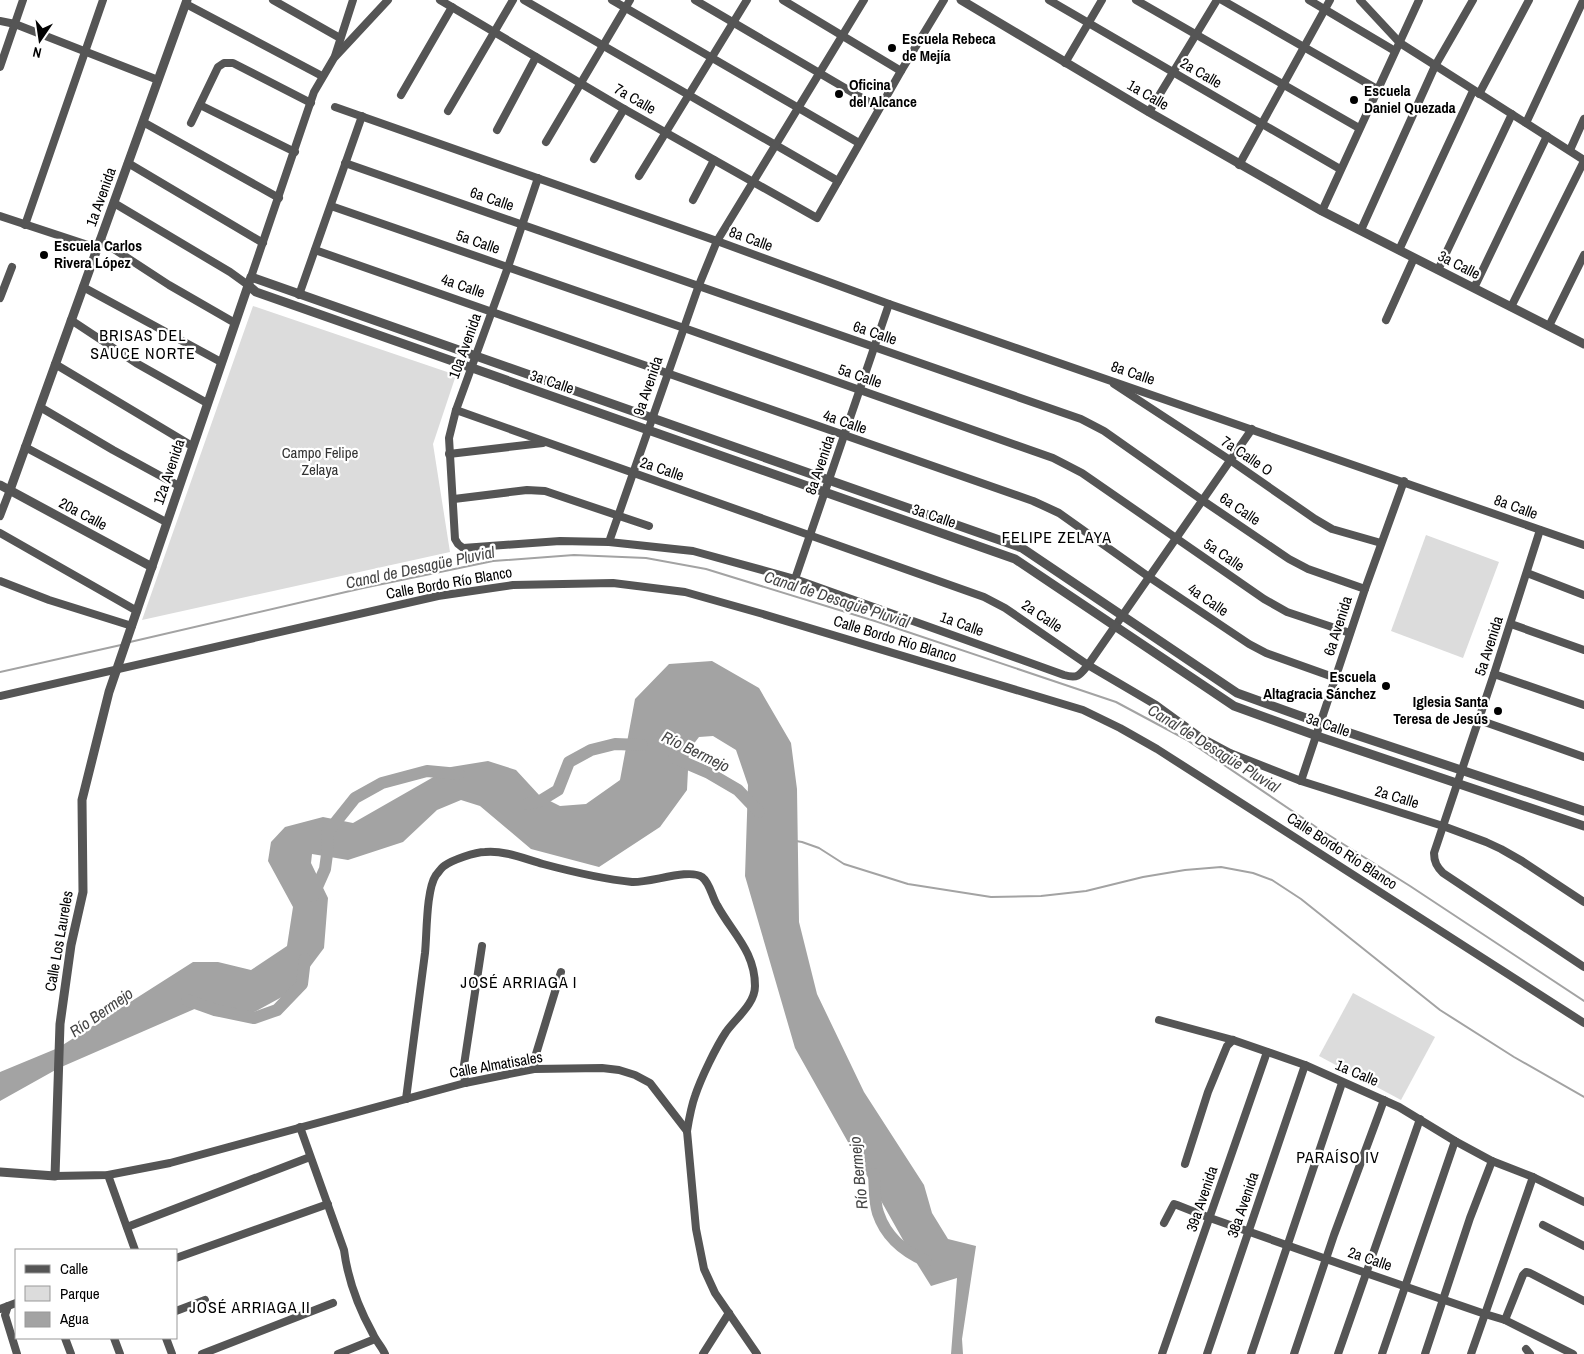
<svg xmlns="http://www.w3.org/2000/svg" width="1584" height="1354" font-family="'Archivo Narrow',sans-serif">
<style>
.green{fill:#dcdcdc}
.water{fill:#a3a3a3}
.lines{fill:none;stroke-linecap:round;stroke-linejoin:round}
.stream{stroke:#a3a3a3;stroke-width:2}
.river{stroke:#a3a3a3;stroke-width:12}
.minor{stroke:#555;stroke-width:8}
.tertiary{stroke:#555;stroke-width:9}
.poi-dot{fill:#000;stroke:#fff;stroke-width:2}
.labels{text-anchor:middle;stroke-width:4.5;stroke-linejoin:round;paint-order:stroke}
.poi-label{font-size:15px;font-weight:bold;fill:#000;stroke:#fff;text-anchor:start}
.street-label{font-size:15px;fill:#000;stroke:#fff}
.park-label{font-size:15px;fill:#333;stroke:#fff}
.neighbourhood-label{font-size:16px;letter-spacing:1px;fill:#000;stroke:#fff}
.water-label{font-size:16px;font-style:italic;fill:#444;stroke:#fff}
</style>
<rect width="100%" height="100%" fill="#fff"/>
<g class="green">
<polygon points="253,306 456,375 433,444 450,552 142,620"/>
<polygon points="1426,535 1499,562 1463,658 1391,631"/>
<polygon points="1353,993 1435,1037 1401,1100 1319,1056"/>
</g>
<polygon class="water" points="712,661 759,688 791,743 797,789 799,922 817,994 864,1092 924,1185 932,1213 948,1239 976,1246 962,1339 963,1354 951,1354 957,1278 931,1286 911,1254 795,1048 745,876 748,785 736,750 713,736 699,737 689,750 687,790 660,827 599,867 531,849 480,806 461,800 437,810 403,842 348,860 312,854 311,863 328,898 324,948 291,992 247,1016 206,1004 59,1068 0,1101 0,1072 58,1048 193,962 218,962 251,970 287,946 293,907 268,861 271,842 285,827 323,817 353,823 451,767 488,761 516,770 540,796 560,806 586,804 620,780 635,699 669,664"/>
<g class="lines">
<g class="stream">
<polyline points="130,642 363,588 493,561 574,555 646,558 706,569 878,622 1116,702 1187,740 1316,827 1410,886 1584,1001"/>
<polyline points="0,672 121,645"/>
<polyline points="796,841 802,842 819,848 844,864 908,884 991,897 1041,896 1086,891 1143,877 1185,870 1221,867 1253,873 1272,880 1301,899 1440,1010 1514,1057 1584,1097"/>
</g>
<g class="river">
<polyline points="674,758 709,773 738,790 759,812"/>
<polyline points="528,804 540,801 558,790 569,762 591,750 615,744 642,745"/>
<polyline points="313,896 325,869 328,847 327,833 355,798 382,783 427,771 459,774"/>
<polyline points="187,1000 215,1010 254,1018 277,1010 302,984 305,959"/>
<path d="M874,1174c1,12 0,27 4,39 8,24 25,38 48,48"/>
</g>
<g class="minor">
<polyline points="273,0 340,38"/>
<polyline points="440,0 624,109 817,218 901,71 944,0"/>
<polyline points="524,0 838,181"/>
<polyline points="612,0 859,143"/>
<polyline points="695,0 879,108"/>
<polyline points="783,0 901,71"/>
<polyline points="1049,0 1340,169"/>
<polyline points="1136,0 1359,128"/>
<polyline points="1222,0 1377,89"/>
<polyline points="1309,0 1395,51"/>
<polyline points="1360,0 1400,43 1584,160"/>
<polyline points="186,4 322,76"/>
<polyline points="0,21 15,24 158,80"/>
<polyline points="335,56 353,0"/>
<polyline points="1065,63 1102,0"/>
<polyline points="0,67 23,0"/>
<polyline points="1479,94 1529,0"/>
<polyline points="401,95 452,7"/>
<polyline points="200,105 295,152"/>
<polyline points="335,107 717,241 889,304 1584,545"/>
<polyline points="448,111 513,0"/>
<polyline points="1149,112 1217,0"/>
<polyline points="143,122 279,198"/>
<polyline points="191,123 218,67 224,63 233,63 311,103"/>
<polyline points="1526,123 1582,3"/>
<polyline points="497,130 536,57"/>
<polyline points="546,142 630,0"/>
<polyline points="1570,150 1584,119"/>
<polyline points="594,159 624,109"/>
<polyline points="128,163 263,243"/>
<polyline points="345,163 1081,419 1104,431 1202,500 1289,559 1308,569 1365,589"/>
<polyline points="1239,165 1330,0"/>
<polyline points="639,176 747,0"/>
<path d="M538,178l-30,89 -52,143 -7,28 6,101 3,5 5,4 97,-7 49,1 84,9 102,28 269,96c14,4 16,0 24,-10l164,-236"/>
<polyline points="693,200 714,160"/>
<polyline points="114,203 230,272 248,285"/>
<polyline points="331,206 684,328 1053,458 1082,473 1264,599 1287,612 1350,633"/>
<polyline points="1322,211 1419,0"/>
<polyline points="0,216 97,248"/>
<polyline points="25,225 103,0"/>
<polyline points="1361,230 1435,66 1473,0"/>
<polyline points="100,240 169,285 235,323"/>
<path d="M315,250c240,82 478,169 718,251l26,12 90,64 100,67 17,9 70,25"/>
<polyline points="1399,250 1473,91"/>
<polyline points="1438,270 1512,114"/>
<polyline points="251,277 314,92 334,58 388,0"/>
<polyline points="83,287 221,362"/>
<polyline points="1474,288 1547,136"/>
<polyline points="299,295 362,116"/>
<polyline points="0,298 12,267"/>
<polyline points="1511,307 1584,161"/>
<polyline points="71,320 136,363 207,403"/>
<polyline points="1386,320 1414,258"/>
<polyline points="1549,326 1584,255"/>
<polyline points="55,364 192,446"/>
<polyline points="1114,384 1230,460 1315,519 1332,529 1381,543"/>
<polyline points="40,407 113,450 179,486"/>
<polyline points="456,410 984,597 1005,608 1088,665 1156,705 1200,737 1230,753 1301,781 1443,826 1486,842 1501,849 1522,861 1584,902"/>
<polyline points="25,447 166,522"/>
<polyline points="449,454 543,443"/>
<polyline points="454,499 527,490 545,491 649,526"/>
<polyline points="0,516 10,490"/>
<path d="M1540,530l-46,144 -60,179c0,9 3,14 9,20l141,94"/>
<polyline points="0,533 137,611"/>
<polyline points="609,542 699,285 717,241 864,0"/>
<polyline points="1527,573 1584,595"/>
<polyline points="795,579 889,304"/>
<polyline points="0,581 49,600 132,626"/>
<polyline points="1511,624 1584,650"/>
<polyline points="1494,674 1584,705"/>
<polyline points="0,696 438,596 513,585 613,583 685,592 763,614 1083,710 1120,728 1157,749 1584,1023"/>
<polyline points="1479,720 1584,757"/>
<polyline points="1301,781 1365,589 1404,481"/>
<polyline points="1159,1020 1233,1040 1305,1065 1399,1107 1455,1141 1492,1161 1533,1177 1584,1202"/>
<polyline points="534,1069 536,1054 561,972"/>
<polyline points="465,1083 464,1065 482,946"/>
<path d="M406,1099c6,-49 13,-97 19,-146 2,-19 1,-63 11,-78 2,-2 5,-7 8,-9 8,-6 31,-14 41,-14 19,-2 40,7 58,12 30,8 59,15 89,18 18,1 57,-14 70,-5 8,6 10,20 15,28 15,28 38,46 38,81 0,18 -19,32 -29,46 -10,15 -25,46 -31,64 -4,11 -6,23 -8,35"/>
<path d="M300,1127l44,123c4,31 14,57 29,84 3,7 9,13 12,20"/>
<polyline points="1185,1164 1208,1092 1227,1046 1233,1040"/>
<polyline points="108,1175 135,1250"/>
<polyline points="55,1176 108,1175 170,1163 465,1083 534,1069 602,1068 619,1070 635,1075 650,1083 687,1131 696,1229 704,1269 715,1293 757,1354"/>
<polyline points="1164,1223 1174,1204 1177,1205 1210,1218 1366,1273 1485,1314 1505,1320 1573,1354"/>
<polyline points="1543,1225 1584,1246"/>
<polyline points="127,1227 310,1157"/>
<polyline points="176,1258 328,1204"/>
<polyline points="8,1306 5,1315 17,1354"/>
<polyline points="0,1309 16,1303"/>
<polyline points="176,1311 205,1300"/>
<polyline points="1505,1320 1523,1275 1526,1272 1530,1273 1584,1301"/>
<polyline points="65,1338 71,1354"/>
<polyline points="114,1338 120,1354"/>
<polyline points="166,1338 172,1354"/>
<polyline points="1526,1349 1530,1354"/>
<polyline points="202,1354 333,1303"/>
<polyline points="338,1354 375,1339"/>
<polyline points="703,1354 729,1313"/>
<polyline points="1162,1354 1267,1052"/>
<polyline points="1207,1354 1305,1065"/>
<polyline points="1251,1354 1342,1083"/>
<polyline points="1294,1354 1334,1235 1384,1100"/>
<polyline points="1338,1354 1420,1119"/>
<polyline points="1382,1354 1455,1141"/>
<polyline points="1425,1354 1470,1218 1492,1161"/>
<polyline points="1471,1354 1533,1177"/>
</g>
<g class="tertiary">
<polyline points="961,0 1149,112 1322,211 1584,344"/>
<polyline points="248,285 256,292 1015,559 1234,706 1317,736 1584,826"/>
<polyline points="0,485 152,567"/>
<polyline points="10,490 187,0"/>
<polyline points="0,1172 55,1176 60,1024 71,945 83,892 82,800 109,692 251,277 1022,548 1237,693 1320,723 1584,811"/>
</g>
</g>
<g class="poi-dot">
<circle cx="892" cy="48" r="5"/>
<circle cx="839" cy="94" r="5"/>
<circle cx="1354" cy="100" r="5"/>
<circle cx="44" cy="255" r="5"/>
<circle cx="1386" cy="686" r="5"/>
<circle cx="1498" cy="711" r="5"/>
</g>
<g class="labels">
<g class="poi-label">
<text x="902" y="44">Escuela Rebeca<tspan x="902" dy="17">de Mejía</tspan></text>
<text x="849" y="90">Oficina<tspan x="849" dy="17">del Alcance</tspan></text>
<text x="1364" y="96">Escuela<tspan x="1364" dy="17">Daniel Quezada</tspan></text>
<text x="54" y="251">Escuela Carlos<tspan x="54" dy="17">Rivera López</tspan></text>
<text x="1376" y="682" text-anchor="end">Escuela<tspan x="1376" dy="17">Altagracia Sánchez</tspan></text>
<text x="1488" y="707" text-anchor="end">Iglesia Santa<tspan x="1488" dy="17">Teresa de Jesús</tspan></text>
</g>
<g class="street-label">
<text transform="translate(1201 73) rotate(30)" y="5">2a Calle</text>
<text transform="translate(1148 95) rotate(30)" y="5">1a Calle</text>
<text transform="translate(635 99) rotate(30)" y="5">7a Calle</text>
<text transform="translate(101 197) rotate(-70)" y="5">1a Avenida</text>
<text transform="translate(492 199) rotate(19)" y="5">6a Calle</text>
<text transform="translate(751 239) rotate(20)" y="5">8a Calle</text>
<text transform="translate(478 242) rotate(19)" y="5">5a Calle</text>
<text transform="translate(1459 265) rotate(27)" y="5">3a Calle</text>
<text transform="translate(463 286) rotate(19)" y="5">4a Calle</text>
<text transform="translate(875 333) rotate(19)" y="5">6a Calle</text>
<text transform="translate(465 346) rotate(-70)" y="5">10a Avenida</text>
<text transform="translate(1133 373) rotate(19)" y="5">8a Calle</text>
<text transform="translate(860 376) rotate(19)" y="5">5a Calle</text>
<text transform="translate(552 382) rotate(19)" y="5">3a Calle</text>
<text transform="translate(648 386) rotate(-71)" y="5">9a Avenida</text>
<text transform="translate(845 422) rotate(19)" y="5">4a Calle</text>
<text transform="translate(1247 456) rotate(34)" y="5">7a Calle O</text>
<text transform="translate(820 465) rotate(-71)" y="5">8a Avenida</text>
<text transform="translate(662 469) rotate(19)" y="5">2a Calle</text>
<text transform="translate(169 472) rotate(-71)" y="5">12a Avenida</text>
<text transform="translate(1516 507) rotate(20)" y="5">8a Calle</text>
<text transform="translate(1240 509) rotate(34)" y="5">6a Calle</text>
<text transform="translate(83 514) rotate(28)" y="5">20a Calle</text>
<text transform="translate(934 516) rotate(19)" y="5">3a Calle</text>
<text transform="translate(1224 555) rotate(34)" y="5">5a Calle</text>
<text transform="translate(449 583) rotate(-10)" y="5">Calle Bordo Río Blanco</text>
<text transform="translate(1208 600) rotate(34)" y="5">4a Calle</text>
<text transform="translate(1042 616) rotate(34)" y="5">2a Calle</text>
<text transform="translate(962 624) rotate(20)" y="5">1a Calle</text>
<text transform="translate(1338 626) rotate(-72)" y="5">6a Avenida</text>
<text transform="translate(895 639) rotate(17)" y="5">Calle Bordo Río Blanco</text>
<text transform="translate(1489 646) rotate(-72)" y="5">5a Avenida</text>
<text transform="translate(1328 725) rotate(19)" y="5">3a Calle</text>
<text transform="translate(1397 797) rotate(17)" y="5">2a Calle</text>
<text transform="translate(1342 851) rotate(33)" y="5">Calle Bordo Río Blanco</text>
<text transform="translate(59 941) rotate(-80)" y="5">Calle Los Laureles</text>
<text transform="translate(496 1065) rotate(-10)" y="5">Calle Almatisales</text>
<text transform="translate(1357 1073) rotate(23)" y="5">1a Calle</text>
<text transform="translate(1202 1199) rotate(-71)" y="5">39a Avenida</text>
<text transform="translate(1243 1205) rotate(-71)" y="5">38a Avenida</text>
<text transform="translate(1370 1259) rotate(19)" y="5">2a Calle</text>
</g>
<g class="park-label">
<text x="320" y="458">Campo Felipe<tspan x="320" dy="17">Zelaya</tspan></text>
</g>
<g class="neighbourhood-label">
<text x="143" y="341">BRISAS DEL<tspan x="143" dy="18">SAUCE NORTE</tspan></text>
<text x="1057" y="543">FELIPE ZELAYA</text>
<text x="519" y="988">JOSÉ ARRIAGA I</text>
<text x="1338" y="1163">PARAÍSO IV</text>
<text x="250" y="1313">JOSÉ ARRIAGA II</text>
</g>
<g class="water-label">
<text transform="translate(420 567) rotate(-12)" y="6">Canal de Desagüe Pluvial</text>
<text transform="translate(837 599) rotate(18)" y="6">Canal de Desagüe Pluvial</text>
<text transform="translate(1214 748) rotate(32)" y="6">Canal de Desagüe Pluvial</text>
<text transform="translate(696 751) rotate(26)" y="6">Río Bermejo</text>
<text transform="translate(101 1012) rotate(-35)" y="6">Río Bermejo</text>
<text transform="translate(858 1173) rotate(-96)" y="6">Río Bermejo</text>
</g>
</g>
<rect x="15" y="1249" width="162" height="90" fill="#ffffff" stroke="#999999"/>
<rect x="25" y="1265" width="25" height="8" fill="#555555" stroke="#999999"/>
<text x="60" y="1274" font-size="15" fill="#000000">Calle</text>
<rect x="25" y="1286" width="25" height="15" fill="#dcdcdc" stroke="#999999"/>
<text x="60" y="1299" font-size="15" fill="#000000">Parque</text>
<rect x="25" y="1312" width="25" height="15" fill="#a3a3a3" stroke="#999999"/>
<text x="60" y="1324" font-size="15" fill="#000000">Agua</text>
<g transform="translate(40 40) rotate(193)" stroke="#ffffff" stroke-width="4" paint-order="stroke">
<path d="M0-4L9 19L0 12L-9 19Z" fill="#000000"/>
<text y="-8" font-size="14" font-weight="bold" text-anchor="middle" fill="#000000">N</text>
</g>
</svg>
